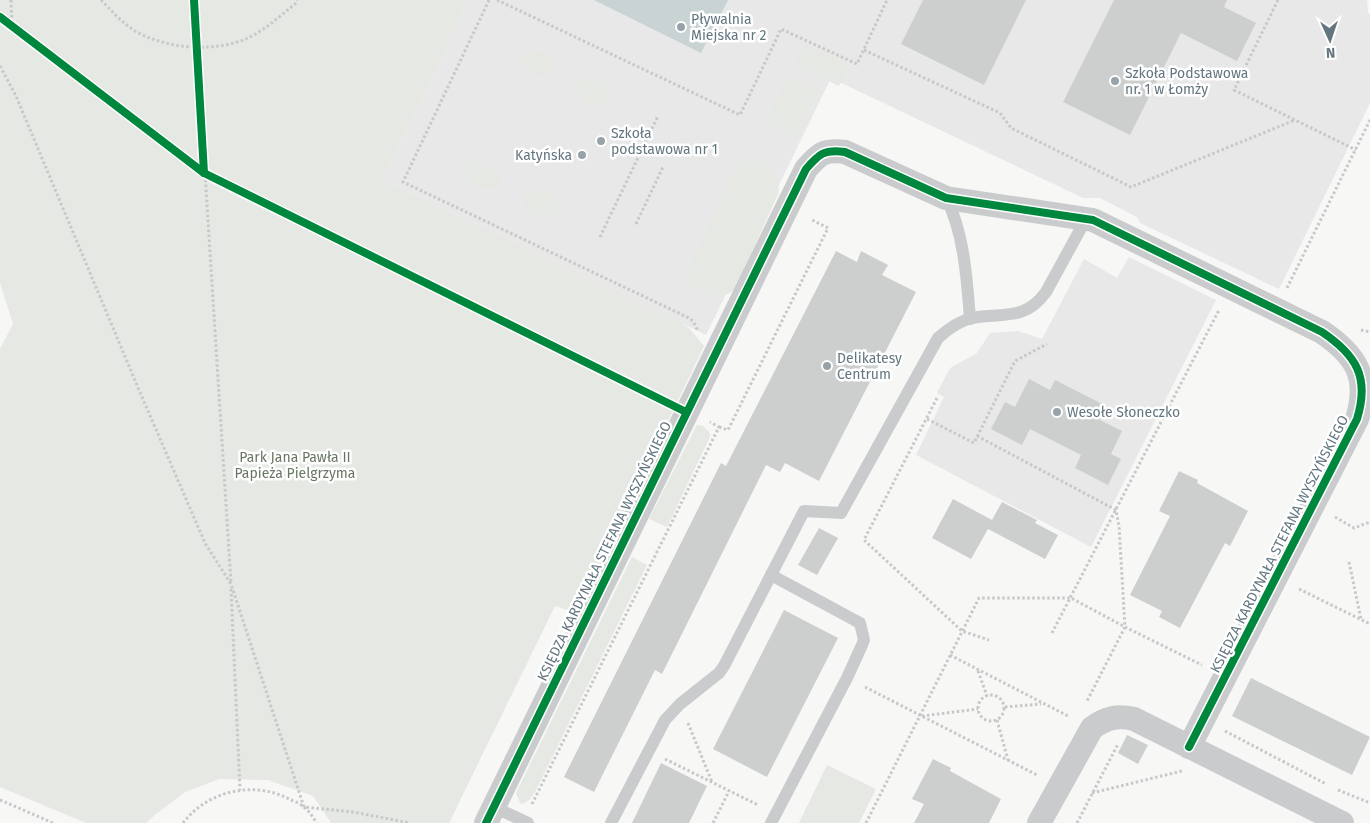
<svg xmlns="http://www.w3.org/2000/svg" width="1370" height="823" font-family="'Fira Sans',sans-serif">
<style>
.built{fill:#e7e8e7}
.green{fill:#e6e8e3}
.water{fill:#c9d3d4}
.building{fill:#cdcfcf}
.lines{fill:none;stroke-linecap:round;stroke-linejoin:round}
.path{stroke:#c7c8c9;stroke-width:3;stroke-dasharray:2.5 2.5;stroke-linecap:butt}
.lane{stroke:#c9cbcc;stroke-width:12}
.street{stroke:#c9cbcc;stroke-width:24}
.cycleway-casing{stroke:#fff;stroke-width:11}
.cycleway{stroke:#00873e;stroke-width:8}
.poi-dot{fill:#97a3a9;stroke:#fff;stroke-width:2}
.labels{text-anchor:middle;stroke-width:5;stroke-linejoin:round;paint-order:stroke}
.poi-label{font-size:14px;fill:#63767f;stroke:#fff;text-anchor:start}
.park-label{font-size:14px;fill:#687762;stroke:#fff}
.street-label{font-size:14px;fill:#63767f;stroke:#fff}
</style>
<rect width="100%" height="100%" fill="#f7f7f6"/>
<g class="built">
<polygon points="469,0 1367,0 1368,13 1370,14 1370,103 1279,289 1140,223 1137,217 1100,198 1083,198 831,78 706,335 383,179"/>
<polygon points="1129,257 1216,300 1091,547 916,455 944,397 937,393 950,368 977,353 990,333 1018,331 1042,339 1084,259 1117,278"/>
</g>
<g class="green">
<polygon points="0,0 469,0 383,179 680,322 690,329 704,346 576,613 555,606 449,823 331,823 313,796 268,780 219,779 185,792 156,814 146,823 86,823 0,787 0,349 13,324 0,283"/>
<polygon points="805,44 849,66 839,86 795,64"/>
<path d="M530,50c10,0 19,6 24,16 -2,21 -25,5 -35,-1l-1,-9z"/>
<polygon points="789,75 819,89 797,137 767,122"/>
<path d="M589,77c11,3 20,9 23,20l-6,9c-11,2 -27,-8 -31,-19 3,-8 6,-9 14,-10z"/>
<path d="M747,157c21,3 31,16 32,35l-44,97c-17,14 -32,4 -49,-5v-9l54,-116z"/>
<path d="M470,161h8l20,10 3,7 -2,7c-12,6 -29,1 -34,-12l2,-9z"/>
<path d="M530,189c9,0 26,8 30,17l-2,7c-17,11 -51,-12 -28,-24z"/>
<polygon points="697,425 703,426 709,432 710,437 667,527 649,519"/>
<polygon points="632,557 647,565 535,792 530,799 523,804 520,803 516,793"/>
<polygon points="827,765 876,789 859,823 799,823"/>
</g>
<polygon class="water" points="594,0 728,0 701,53"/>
<g class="building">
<polygon points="923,0 1026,0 984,85 901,44"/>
<polygon points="1114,0 1227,0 1224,7 1256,23 1237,61 1181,33 1130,135 1063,102"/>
<polygon points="836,251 857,262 861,251 888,265 882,275 916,292 819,481 785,463 780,472 766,465 662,674 655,670 594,792 564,777 721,463 726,466"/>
<polygon points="1029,379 1050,390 1055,380 1106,406 1100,420 1122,431 1111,454 1121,459 1108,485 1075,468 1081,455 1030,429 1022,445 991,429 1005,402 1015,407"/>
<polygon points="1179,471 1198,480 1197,483 1248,511 1230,546 1225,543 1180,628 1159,617 1162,611 1130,595 1170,516 1159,511"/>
<polygon points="953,499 992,520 1002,502 1037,520 1035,523 1058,535 1045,559 988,529 971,559 932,538"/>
<polygon points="819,528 838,538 817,575 798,565"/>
<polygon points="784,610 838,638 767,777 713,749"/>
<polygon points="1251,678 1370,737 1352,775 1232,716"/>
<polygon points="1127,735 1148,745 1138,764 1118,753"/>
<polygon points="933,759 951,768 950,771 1001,799 989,823 914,823 924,804 912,799"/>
<polygon points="661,763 707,786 689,823 632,823"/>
</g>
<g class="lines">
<g class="path">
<polyline points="11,0 12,25"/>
<path d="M101,0c11,11 21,23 34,31 32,18 79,22 113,7 17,-8 32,-22 47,-34l2,-4"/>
<polyline points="194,0 231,583"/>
<polyline points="489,0 403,182 687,317 693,321 698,331"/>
<polyline points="497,0 740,115 781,29 857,64 887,0"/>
<polyline points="1278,0 1234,90 1356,150"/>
<polyline points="0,17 204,173 666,401"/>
<polyline points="864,50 1000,113 1011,128 1131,187 1295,120"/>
<polyline points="0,66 16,96 139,390 205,543 231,584 304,807 353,812 410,823"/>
<polyline points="636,224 663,167"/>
<polyline points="600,237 658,116"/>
<polyline points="1287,288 1370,120"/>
<polyline points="1361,330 1370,332"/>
<polyline points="937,398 864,540 962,631 989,640"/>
<polyline points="927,419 974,443 1015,361 1047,344"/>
<polyline points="719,427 728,430 828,228 810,219"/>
<polyline points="977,436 1116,510 1119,526 1125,627 1087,701"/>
<polyline points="1335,517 1354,528 1370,522"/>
<polyline points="1349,562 1361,619"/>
<polyline points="231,589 240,790"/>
<polyline points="1299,589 1370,624"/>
<polyline points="1052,633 1219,310"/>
<polyline points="950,655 1070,717"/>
<polyline points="978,671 987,696"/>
<polyline points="865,687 1037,775"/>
<circle cx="991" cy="708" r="13"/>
<polyline points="1005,707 1041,704"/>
<polyline points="922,716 978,709"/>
<polyline points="997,720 1008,760"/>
<polyline points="688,723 712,782"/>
<polyline points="1225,731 1326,784"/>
<polyline points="665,759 758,805"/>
<polyline points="1338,790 1370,803"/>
<polyline points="1092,793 1182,771"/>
<polyline points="0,800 53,823"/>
<polyline points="532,804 719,427 710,422"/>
<path d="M183,823c25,-33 72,-43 108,-23 5,2 10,4 14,8 5,4 8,10 12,15"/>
<polyline points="713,823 729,791"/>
<polyline points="866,823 979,598 1071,598 1125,627 1202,665"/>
<polyline points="1077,823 1118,744"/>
</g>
<g class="lane">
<path d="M946,198c18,34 21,82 24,121"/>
<polyline points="771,575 860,623 864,640 862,645 847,678 771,823"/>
<polyline points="494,807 528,823"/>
<path d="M611,823l54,-103 15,-16 39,-31 5,-7 80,-155 37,2 97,-175c10,-9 21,-17 34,-20 31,-6 52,4 74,-26l40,-73"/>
</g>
<g class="street">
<path d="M486,823l320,-654c13,-15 18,-20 39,-17l101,46 147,22 229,112c34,23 48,45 35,87l-168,328"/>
<path d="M1039,823l53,-95c14,-10 25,-13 42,-9l208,104"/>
</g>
<g class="cycleway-casing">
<g id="cycleway">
<polyline points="194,0 204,173"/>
<polyline points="0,17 204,173 686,412"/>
<path d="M486,823l320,-654c13,-15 18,-20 39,-17l101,46 147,22 229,112c34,23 48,45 35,87l-168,328"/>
</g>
</g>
<use href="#cycleway" class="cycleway"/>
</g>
<g class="poi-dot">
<circle cx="681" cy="27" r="5"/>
<circle cx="1115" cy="81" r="5"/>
<circle cx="601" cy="141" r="5"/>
<circle cx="582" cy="155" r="5"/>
<circle cx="827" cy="366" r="5"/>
<circle cx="1057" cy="412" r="5"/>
</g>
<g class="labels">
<g class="poi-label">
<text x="691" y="24">Pływalnia<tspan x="691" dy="16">Miejska nr 2</tspan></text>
<text x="1125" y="78">Szkoła Podstawowa<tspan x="1125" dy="16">nr. 1 w Łomży</tspan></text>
<text x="611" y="138">Szkoła<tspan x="611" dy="16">podstawowa nr 1</tspan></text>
<text x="572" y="160" text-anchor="end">Katyńska</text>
<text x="837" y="363">Delikatesy<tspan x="837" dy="16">Centrum</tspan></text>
<text x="1067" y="417">Wesołe Słoneczko</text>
</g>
<g class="park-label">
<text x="295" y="462">Park Jana Pawła II<tspan x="295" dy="16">Papieża Pielgrzyma</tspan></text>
</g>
<g class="street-label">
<text transform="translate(1279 544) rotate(-63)" y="5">KSIĘDZA KARDYNAŁA STEFANA WYSZYŃSKIEGO</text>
<text transform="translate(604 551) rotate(-64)" y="5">KSIĘDZA KARDYNAŁA STEFANA WYSZYŃSKIEGO</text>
</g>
</g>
<g transform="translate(1330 40) rotate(177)" stroke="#ffffff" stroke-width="4" paint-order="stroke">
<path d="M0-4L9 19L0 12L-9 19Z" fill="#63767f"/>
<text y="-8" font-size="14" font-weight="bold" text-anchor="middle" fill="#63767f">N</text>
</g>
</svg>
